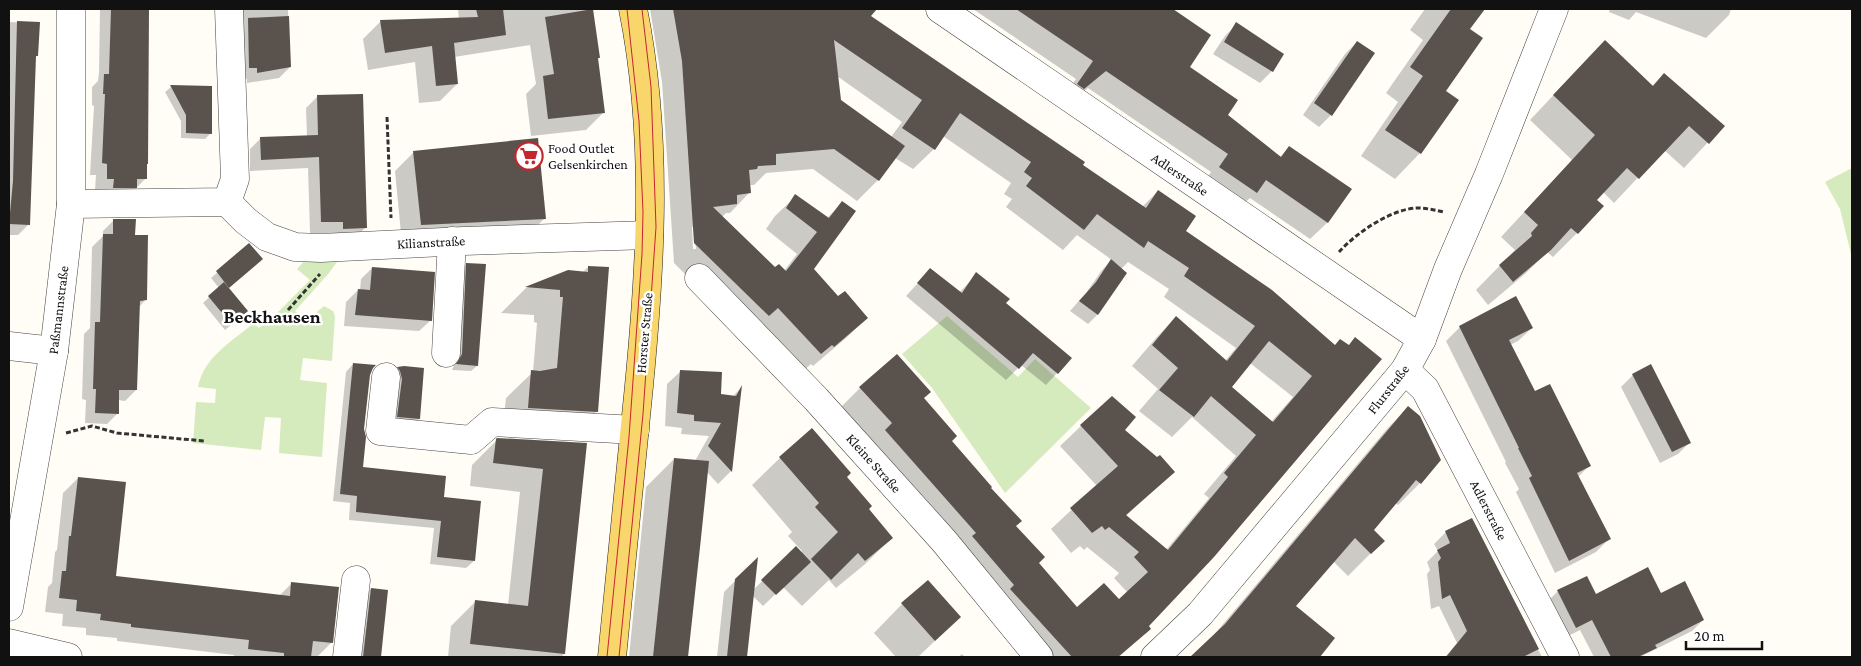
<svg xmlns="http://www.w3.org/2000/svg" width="1861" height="666" font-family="'Crimson Pro',serif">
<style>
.green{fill:#d5ebbd}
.shadow{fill:#0003;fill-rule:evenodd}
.building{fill:#5a524d;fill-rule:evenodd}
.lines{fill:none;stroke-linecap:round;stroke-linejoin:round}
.minor-casing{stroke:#444;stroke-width:29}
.major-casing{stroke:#222;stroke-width:29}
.path{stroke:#333;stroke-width:3;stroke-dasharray:5 2.5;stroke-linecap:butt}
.minor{stroke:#fff;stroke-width:28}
.major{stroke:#f9d66b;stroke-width:28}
.tram{stroke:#c4262e;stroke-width:1}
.labels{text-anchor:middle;stroke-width:5;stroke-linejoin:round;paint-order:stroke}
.poi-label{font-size:14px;fill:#111;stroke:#fff;text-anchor:start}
.street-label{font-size:14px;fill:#111;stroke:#fff}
.district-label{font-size:19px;font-weight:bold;fill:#111;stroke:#fff}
</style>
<rect width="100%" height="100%" fill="#fffdf5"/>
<g class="green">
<polygon points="1852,168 1852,258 1840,209 1825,182"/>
<path d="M344,256l-7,6 -8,11 -34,38 11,10 18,-15 9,5 2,5 -3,45 -29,-3 -3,22 27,3 -5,74 -43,-4 2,-35 -16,-1 -4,33 -68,-7 3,-41 19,1 1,-14 -18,-2c6,-30 33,-45 56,-64l5,5 21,-18 30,-30 -13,-11 10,-11z"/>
<polygon points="947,316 1018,377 1035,359 1091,408 1005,493 932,388 902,354"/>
</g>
<g class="shadow">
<polygon points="100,9 148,9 145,179 133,191 95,190 96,175 90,175 94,106 92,105 92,87 98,81 99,72"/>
<polygon points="236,9 288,9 290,67 279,78 247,83 247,79 239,79"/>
<polygon points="458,9 591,9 599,57 597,59 603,113 586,130 531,136 526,94 536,84 530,45 454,57 457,84 440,101 419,103 415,62 368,70 363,39 380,22 459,19"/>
<path d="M650,9h225l-5,8 272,190 16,-16 26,40 151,115 -188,280 2,3 -30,28h-86l-193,-249 20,-20 63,10 27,43 39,47 49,75 39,46 42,-8 9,-8 -14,-15 5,-5 -32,-26 -3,3 -4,-4 -9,7 -20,-24 46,-43 -37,-40 21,-20 43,4 49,41 -47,45 40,34 43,-52 -5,-4 32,-38 -44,-39 -20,20 -33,-26 19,-22 -26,-23 24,-28 20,-21 49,44 11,-13 -72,-51 5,-8 -41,-27 -7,7 4,4 -28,42 -9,9 -18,-13 16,-18 16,-23 10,-10 -35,-25 -14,15 -57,-43 6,-8 -8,-5 7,-11 -68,-47 -9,13 -21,20 -18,-11 -17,22 -21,21 -44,-32 -47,4 -12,12h-4v7l-20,21h-4l-4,4 53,52 9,2 13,-17 -31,-25 9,-13 21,-20 31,22 16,-16 -31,67 26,29 29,20 -21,20 -33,28 -2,-2 -11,10 -53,-38 -73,-73 -12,-181zM837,76l65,46 -11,15 -51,-36zM692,226l2,3 2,20h-3zM1250,363l43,34 -22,25 -41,-35z"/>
<polygon points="973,9 1169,9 1210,35 1188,68 1226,115 1280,157 1289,148 1328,222 1310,239 1250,198 1238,209 1203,185 1211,172 1088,88 1066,106 1060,102 1076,79"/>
<polygon points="1425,9 1483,9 1469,29 1420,153 1395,179 1361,156 1398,102 1386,93 1423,40 1410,30"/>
<polygon points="1610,9 1731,9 1729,15 1706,38 1636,12 1629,20 1609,12"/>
<polygon points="9,22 38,23 37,56 34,58 29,224 18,235 9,235"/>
<polygon points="1237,24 1283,54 1272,71 1260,83 1213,54 1225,36"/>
<polygon points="1357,42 1331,115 1319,127 1303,115 1345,54"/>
<polygon points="1581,66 1652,86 1664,74 1723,126 1684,168 1664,150 1614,203 1603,192 1595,200 1577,233 1553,257 1547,252 1525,274 1488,305 1476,290 1515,250 1501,237 1572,160 1530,120"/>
<polygon points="171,87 211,133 205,139 181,138 181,121 165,92"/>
<polygon points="317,97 366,227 355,238 332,239 332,233 310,233 308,168 250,171 250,149 261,138 307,137 306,108"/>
<polygon points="414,152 544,219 525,238 402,244 395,171"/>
<polygon points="114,220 134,236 145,300 139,307 136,390 125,401 118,400 118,413 107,424 85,423 86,400 82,399 84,334 90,328 92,247 103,236 103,231"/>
<polygon points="249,245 256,265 228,288 241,316 225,330 203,303 219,288 211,278"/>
<polygon points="467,264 477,366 471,371 452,370 456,361 461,270"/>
<polygon points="588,267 596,412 570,438 502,434 506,398 533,372 537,323 534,322 534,315 501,313 526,288 568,272 582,273"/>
<polygon points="372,268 431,320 419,331 344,326 346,302 358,290 360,291 361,279"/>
<polygon points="930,270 959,293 977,274 1004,303 1057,373 1046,385 1021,365 1006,380 906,296"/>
<polygon points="1460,327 1532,328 1518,341 1510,345 1535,393 1590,465 1578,477 1610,538 1596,552 1555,573 1516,492 1519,489 1505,463 1506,462 1446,341"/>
<polygon points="353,364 369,375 363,429 361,468 442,498 474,561 466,568 430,564 434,528 349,520 350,503 333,501 346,372"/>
<polygon points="398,368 423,370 419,419 413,425 392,422 392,374"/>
<polygon points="681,371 720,396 732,397 741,388 731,471 718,484 707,472 687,657 629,657 646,487 674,459 695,461 709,436 681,434 682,428 665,426 667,384"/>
<polygon points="1633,375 1690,442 1678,454 1660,463 1621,387"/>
<polygon points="1408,407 1420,483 1398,505 1395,503 1372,530 1383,541 1348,576 1333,561 1294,606 1321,628 1303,657 1192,657 1207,643 1386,430"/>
<polygon points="498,439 585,444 564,654 561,657 448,657 451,626 475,602 508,605 520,492 470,486 472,465"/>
<polygon points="780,458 845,477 867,510 892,538 864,565 836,588 829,580 802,606 783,587 763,606 752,595 746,657 717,657 724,592 756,560 753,590 796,548 801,553 802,551 788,536 792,532 752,485"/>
<polygon points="78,478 114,577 279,596 292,583 332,642 317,657 234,657 234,655 117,641 117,638 86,635 86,628 62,626 63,614 45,612 48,587 52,583 55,552 57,550 63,493"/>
<polygon points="1471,520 1542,657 1445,657 1457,643 1439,606 1431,609 1427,574 1430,570 1427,562 1438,551 1434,544 1446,532"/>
<polygon points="1586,577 1595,595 1661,595 1703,620 1692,631 1640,657 1594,657 1580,630 1564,638 1546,603 1558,591"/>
<polygon points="371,589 386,591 379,657 358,657 365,595"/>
<polygon points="902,604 960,617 918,657 896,657 874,633"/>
<polygon points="962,654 965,657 958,657"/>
</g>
<g class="building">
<polygon points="111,9 149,9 148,164 147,164 147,179 137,179 137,188 113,188 114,179 107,179 107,164 102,163 105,94 103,94 104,74 109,74"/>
<polygon points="476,9 503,9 506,35 454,43 458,84 436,86 432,46 385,53 380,20 478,17"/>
<polygon points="593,9 600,58 598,58 605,113 548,119 543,76 554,74 545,17"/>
<path d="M673,9h204l-6,7 214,146 -2,3 63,43 12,-18 38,26 -10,15 86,59 63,55 5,-6 9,6 6,-8 27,22 -168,198 -65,69 2,3 -33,28h-46l-62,-68 4,-4 -42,-49 4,-3 -91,-103 7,-7 -33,-36 38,-33 34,38 -7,6 33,38 -5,5 40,46 -1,1 31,33 -6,5 29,31 -6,6 38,44 27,-24 15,16 29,-27 -14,-15 5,-5 -30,-25 -4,3 -3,-4 -10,7 -22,-25 48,-42 -38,-41 32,-29 24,21 -11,13 32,27 3,-2 15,17 -49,43 42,35 60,-73 -4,-4 32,-38 -45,-39 -17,21 -35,-27 19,-22 -26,-23 24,-29 51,45 28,-35 -71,-50 5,-8 -41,-27 -4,7 -47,-34 -13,16 -58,-44 6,-8 -8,-6 7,-10 -71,-49 -25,37 -33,-22 20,-28 -88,-60 7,60 64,46 -26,35 -45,-32 -58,5v11l-18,1 -1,3 -8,1 2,23 -14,2v9l-24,3 62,60 4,-3 7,7 31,-39 -31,-24 9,-14 34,24 13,-17 14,10 -42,58 24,27 7,-5 23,27 -34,29 -2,-2 -11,9 -43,-46 -9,8 -75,-73 -12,-182zM1269,341l43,35 -39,46 -41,-35z"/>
<polygon points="1016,9 1173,9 1211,35 1190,67 1238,100 1228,115 1281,157 1289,146 1352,189 1328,223 1266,180 1257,193 1219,167 1228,154 1106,71 1084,89 1077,84 1093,61"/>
<polygon points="1451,9 1485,9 1470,29 1483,38 1446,91 1459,100 1421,154 1385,130 1423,76 1410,67"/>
<polygon points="289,16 291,67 257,73 257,68 249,68 248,18"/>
<polygon points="17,21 40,22 38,56 36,56 30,225 9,224 13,181"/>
<polygon points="1236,22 1284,54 1273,72 1224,42"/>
<polygon points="1605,40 1653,86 1664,73 1725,126 1709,144 1689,126 1639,179 1627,168 1597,200 1604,206 1578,234 1571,228 1551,250 1513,282 1499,265 1532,236 1531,233 1538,225 1524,212 1595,135 1553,95"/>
<polygon points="1357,41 1375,53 1332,116 1314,103"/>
<polygon points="170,85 212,86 212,134 186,133 186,115"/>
<polygon points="363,94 367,228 343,229 343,222 321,222 319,157 261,160 260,137 318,135 317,95"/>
<polygon points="538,138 546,219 421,225 413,151"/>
<polygon points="113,219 136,219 135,235 148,235 147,300 140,301 137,390 119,390 119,414 95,413 96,389 93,389 95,322 100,322 103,234 113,234"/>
<polygon points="249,243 263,259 229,288 216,271"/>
<polygon points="1111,259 1127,273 1098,315 1079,301 1096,282"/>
<polygon points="466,263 486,264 478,366 456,364 462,354"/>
<polygon points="588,266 609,267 598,412 528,408 531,370 540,371 557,368 563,297 560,297 560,290 525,287 568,270 588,272"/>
<polygon points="372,267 435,272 432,321 355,315 358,289 370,290"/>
<polygon points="930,268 962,293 976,272 1010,299 1006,303 1072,358 1058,374 1033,353 1019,369 917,283"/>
<polygon points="224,282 248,311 232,325 208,296"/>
<polygon points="1516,296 1533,328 1509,340 1535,391 1550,384 1591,466 1577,473 1611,539 1569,561 1529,478 1532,476 1518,448 1519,448 1459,326"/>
<polygon points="353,363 376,365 373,368 370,375 364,429 366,437 363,467 446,476 444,497 481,501 475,561 437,557 441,521 356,512 357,496 340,494"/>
<polygon points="1651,364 1691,443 1672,452 1632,374"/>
<polygon points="404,366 424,368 420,419 397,417 402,379 400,371 397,367"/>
<polygon points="680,370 722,372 721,394 736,396 742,385 732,472 708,446 721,423 694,421 694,415 677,413"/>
<polygon points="1408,406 1420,416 1441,460 1421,484 1416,480 1374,530 1385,541 1371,554 1355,538 1296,606 1335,638 1320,657 1190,657 1225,624"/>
<polygon points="812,428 851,473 847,477 872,506 869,509 893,538 865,561 858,553 831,580 811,559 838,532 815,507 819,503 779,457"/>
<polygon points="497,438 587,443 565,654 470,644 475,600 528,606 543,469 493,463 496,439"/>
<polygon points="674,458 709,461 701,538 688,657 653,657"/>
<polygon points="78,477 126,482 116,576 290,596 291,582 339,587 333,643 313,641 311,657 284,657 284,653 248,649 249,640 131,627 131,624 100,620 101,614 76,611 77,600 59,598 62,571 66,571 69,536 71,536"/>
<polygon points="1472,518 1539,649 1523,657 1446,657 1467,631 1450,595 1442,599 1438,562 1441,558 1437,550 1450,543 1445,531"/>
<polygon points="796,546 811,562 776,595 761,580"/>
<polygon points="758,557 747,657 727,657 735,579"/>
<polygon points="1648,567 1661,593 1685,581 1704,620 1655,645 1657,648 1638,657 1611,657 1592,620 1576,628 1557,590 1587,576 1596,594"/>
<polygon points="928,580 961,617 935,641 901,603"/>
<polygon points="371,588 388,590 381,657 363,657"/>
</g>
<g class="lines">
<g class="minor-casing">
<g id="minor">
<polyline points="940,9 1422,339"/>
<polyline points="227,202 246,221 267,237 295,247 321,248 464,241 649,235"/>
<polyline points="71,204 227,202 235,179 229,9"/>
<polyline points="699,278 816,399 944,541 1039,657"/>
<polyline points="9,346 54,351"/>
<polyline points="446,353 452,241"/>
<polyline points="1405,370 1425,389 1565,657"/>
<polyline points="386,377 380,431 471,440 492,422 635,430"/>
<polyline points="9,607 54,351 71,204 71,9"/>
<polyline points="9,643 68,657"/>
<polyline points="347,657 356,580"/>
<polyline points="1155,657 1200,614 1405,370 1422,339 1448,269 1489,174 1554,9"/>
</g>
</g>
<g class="major-casing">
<path id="major" d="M612,657c8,-80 16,-161 24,-241 14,-135 24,-273 -3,-407"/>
</g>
<g class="path">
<polyline points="387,117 391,218"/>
<path d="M1339,252c17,-19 52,-43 78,-44 9,0 18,2 27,4"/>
<polyline points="288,310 320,274"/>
<polyline points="66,433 92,426 117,433 204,441"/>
</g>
<use href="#minor" class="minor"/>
<use href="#major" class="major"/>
<g class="tram">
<polyline points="607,657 629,437 642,254 643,212 639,121 627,9"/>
<polyline points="619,657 643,414 656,227 651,87 642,9"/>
</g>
</g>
<defs>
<g id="supermarket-ring" transform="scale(1.4375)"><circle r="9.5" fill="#fff" stroke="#c4262e" stroke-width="1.5"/><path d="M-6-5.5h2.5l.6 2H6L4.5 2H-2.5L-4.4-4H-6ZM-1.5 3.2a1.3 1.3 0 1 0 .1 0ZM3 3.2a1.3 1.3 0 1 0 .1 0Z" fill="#c4262e"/></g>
</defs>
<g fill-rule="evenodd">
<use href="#supermarket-ring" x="529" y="156"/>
</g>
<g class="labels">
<g class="poi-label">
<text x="548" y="153">Food Outlet<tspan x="548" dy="16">Gelsenkirchen</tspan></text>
</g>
<g class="street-label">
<text transform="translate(1180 174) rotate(34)" y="5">Adlerstraße</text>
<text transform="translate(431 242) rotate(-3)" y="5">Kilianstraße</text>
<text transform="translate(58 310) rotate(-83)" y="5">Paßmannstraße</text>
<text transform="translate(644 333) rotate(-85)" y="5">Horster Straße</text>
<text transform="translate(1388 389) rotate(-52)" y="5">Flurstraße</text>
<text transform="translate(874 463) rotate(48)" y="5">Kleine Straße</text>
<text transform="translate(1489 510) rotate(63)" y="5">Adlerstraße</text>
</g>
<g class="district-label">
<text x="272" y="323">Beckhausen</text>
</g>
</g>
<rect width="1861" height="666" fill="none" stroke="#111111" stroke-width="20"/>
<path d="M1686 641v8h76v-8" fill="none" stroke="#111111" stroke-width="2.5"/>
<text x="1694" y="641" font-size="15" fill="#111111" stroke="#ffffff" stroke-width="4" paint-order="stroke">20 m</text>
</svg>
